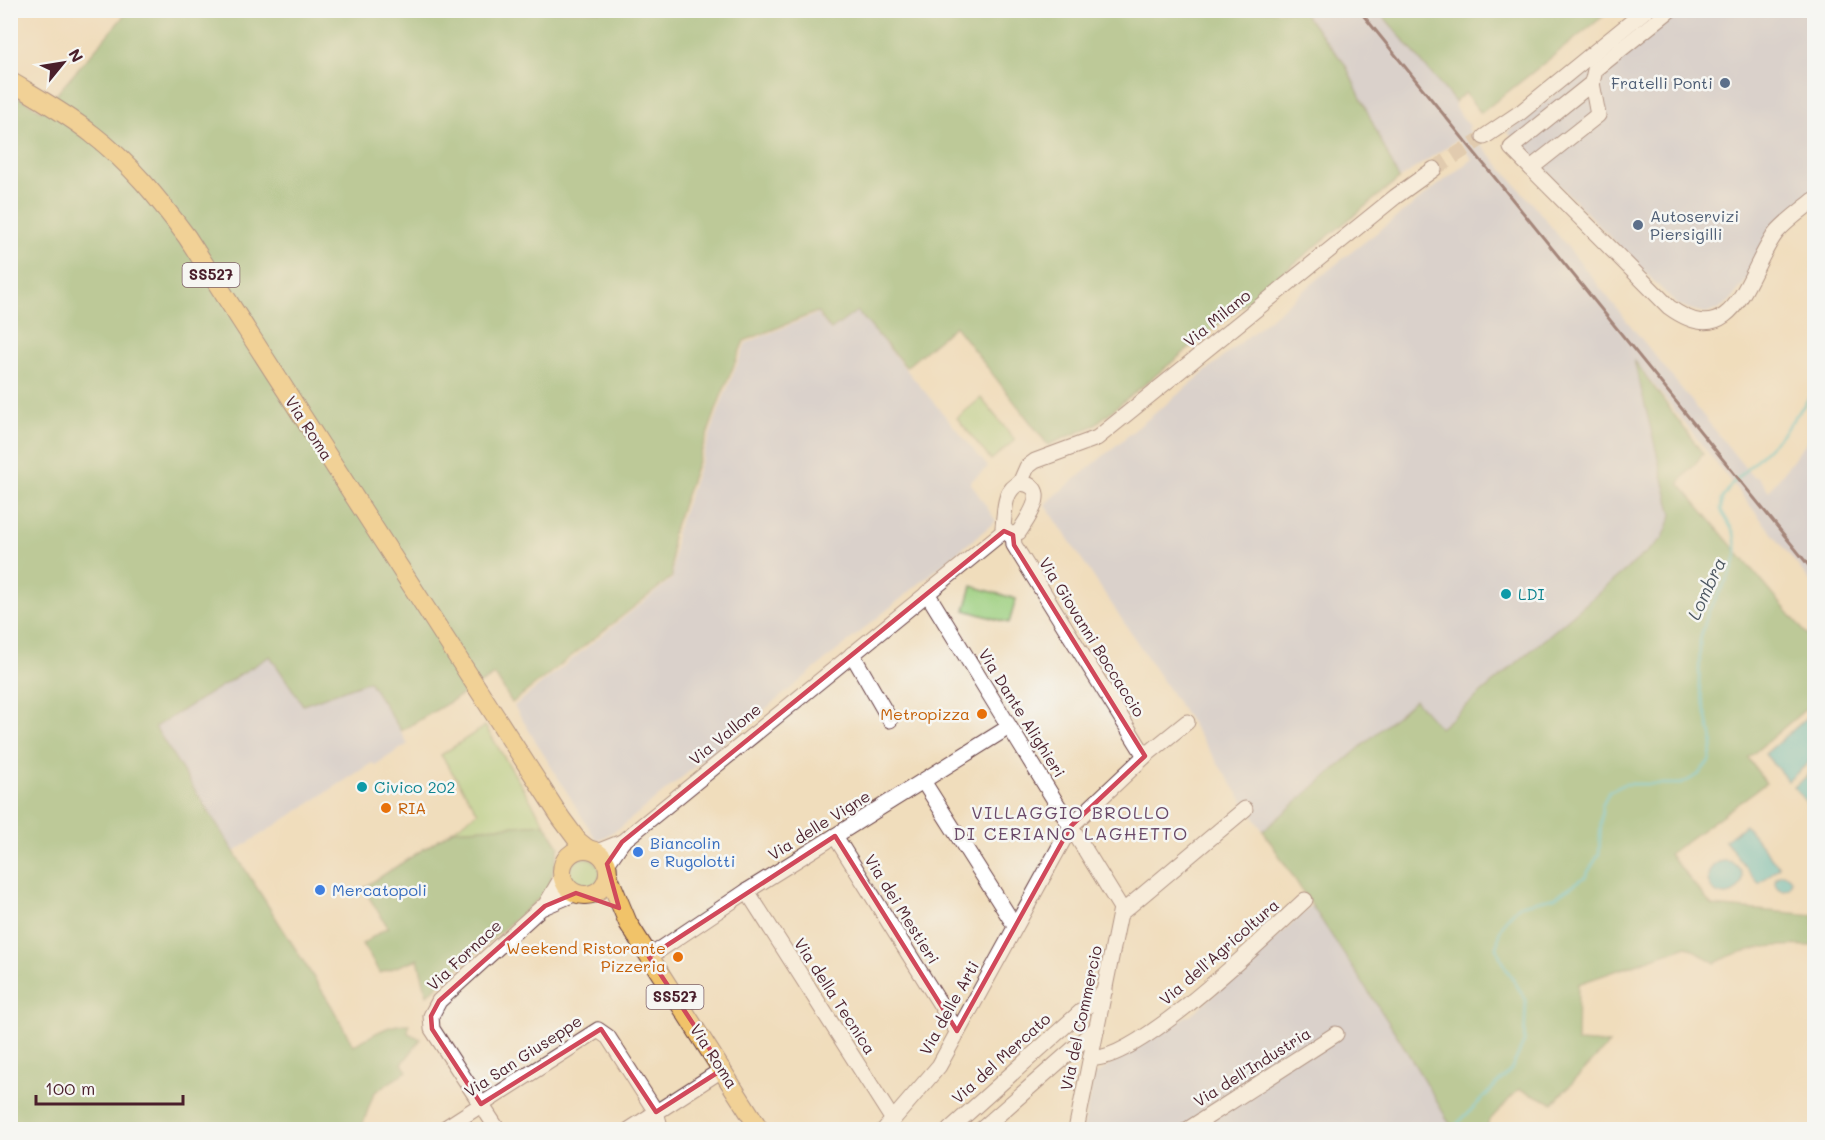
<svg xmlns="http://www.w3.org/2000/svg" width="1825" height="1140" font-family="Mali,sans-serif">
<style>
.industrial{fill:#bec3dd}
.green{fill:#9dcf7f;stroke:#747755;stroke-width:1.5}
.forest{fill:#7eb26e;stroke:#64684c;stroke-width:1.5}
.water{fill:#53c1c8;stroke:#4e707a;stroke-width:1.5}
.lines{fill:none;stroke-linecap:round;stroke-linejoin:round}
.stream{stroke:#53c1c8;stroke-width:3}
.minor-tunnel{stroke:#cfb79f;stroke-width:15;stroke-dasharray:15 8;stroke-linecap:butt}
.minor-casing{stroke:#633c41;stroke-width:17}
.major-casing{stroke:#633c41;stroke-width:20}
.minor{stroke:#fff;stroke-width:15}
.major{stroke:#f1c369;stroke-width:18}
.rail{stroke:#4a1f2b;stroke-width:3}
.marked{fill:none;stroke:#d1495b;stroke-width:4.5;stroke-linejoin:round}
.service-dot{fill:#5c6f8a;stroke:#f6f6f2;stroke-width:2}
.culture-dot{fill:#0f9aa8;stroke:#f6f6f2;stroke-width:2}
.food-dot{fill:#e8710a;stroke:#f6f6f2;stroke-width:2}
.shop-dot{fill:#3f7fe0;stroke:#f6f6f2;stroke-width:2}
.labels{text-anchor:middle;stroke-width:5;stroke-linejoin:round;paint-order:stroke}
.shield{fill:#f6f6f2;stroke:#7e6067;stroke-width:1.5}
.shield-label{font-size:15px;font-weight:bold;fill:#4a1f2b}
.service-label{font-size:16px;fill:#4e5e75;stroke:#f6f6f2;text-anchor:end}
.street-label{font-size:16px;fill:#4a1f2b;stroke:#f6f6f2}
.culture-label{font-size:16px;fill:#0d838f;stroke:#f6f6f2;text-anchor:start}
.food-label{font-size:16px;fill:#c56008;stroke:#f6f6f2;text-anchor:end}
.shop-label{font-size:16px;fill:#366cbe;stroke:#f6f6f2;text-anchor:start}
.water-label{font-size:18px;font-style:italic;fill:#4d5862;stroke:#f6f6f2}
.neighbourhood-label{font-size:18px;letter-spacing:1.5px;fill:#6a4a69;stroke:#f6f6f2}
</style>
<rect width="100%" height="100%" fill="#f6f6f2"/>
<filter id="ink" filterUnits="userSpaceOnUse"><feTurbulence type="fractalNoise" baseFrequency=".0167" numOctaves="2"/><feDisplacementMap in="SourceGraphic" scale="12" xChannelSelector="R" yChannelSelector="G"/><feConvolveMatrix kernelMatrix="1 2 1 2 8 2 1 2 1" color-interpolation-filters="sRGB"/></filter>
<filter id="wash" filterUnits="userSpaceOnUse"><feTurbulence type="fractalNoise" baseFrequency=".008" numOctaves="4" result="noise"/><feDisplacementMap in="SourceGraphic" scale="24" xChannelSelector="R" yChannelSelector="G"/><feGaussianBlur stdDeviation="1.35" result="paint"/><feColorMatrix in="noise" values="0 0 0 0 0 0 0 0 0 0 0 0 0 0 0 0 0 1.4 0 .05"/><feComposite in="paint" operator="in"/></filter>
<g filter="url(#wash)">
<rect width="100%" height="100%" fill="#f0ddbc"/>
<g class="industrial">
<polygon points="1302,11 1379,11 1455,102 1455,108 1470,126 1468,129 1537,209 1751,475 1759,478 1769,491 1814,432 1814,586 1635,361 1672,515 1663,538 1439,728 1415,700 1263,831 1045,504 1341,260 1472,159 1457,140 1399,179 1345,64"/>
<polygon points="1660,11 1814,11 1814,196 1730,301 1718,310 1705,313 1678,306 1507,132"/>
<polygon points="857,311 988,467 970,482 996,521 621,827 597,841 514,706 673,578 676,533 722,401 746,343 817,314 831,331"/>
<polygon points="270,655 308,703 369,681 408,744 375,765 372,763 234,852 154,727"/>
<polygon points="1312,905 1400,1040 1453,1129 1083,1130 1093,1076 1186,1016 1190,1016"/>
</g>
<g class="green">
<polygon points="981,398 1015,440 991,460 957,418"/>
<polygon points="972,586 1016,599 1009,623 965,610"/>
<polygon points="485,726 545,824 453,830 478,812 441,755"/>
<circle cx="585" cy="873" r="15"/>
</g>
<g class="forest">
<path d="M128,11h1174l43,53 54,115 -306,247 -45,19 -93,-119 -49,41 -49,-56 -26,19 -14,-18 -73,29 -24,58 -48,136v42l-160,126 -17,-28 -94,56 -32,-50 -66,24 -33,-49 -115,71 176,278 22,40c19,-8 34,-22 56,-21l-1,9 13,6 -19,25 5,7 -33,22 -13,36h-350l-1,-1037 32,19z"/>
<polygon points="1379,11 1610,11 1481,113 1465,93 1455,102"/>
<path d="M1634,360l69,94 -24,29 135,160v59l-66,56 18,25 -97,71 43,52 102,9v31c-36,-2 -67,0 -99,17l-28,-17 -109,38 -1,58 32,2 -56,59 -34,-14 -31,33 1,7h-36l-53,-89 -137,-209 152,-131 25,28 223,-190 9,-23z"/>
<polygon points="545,824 559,846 550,885 543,895 427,995 418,959 380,973 362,944 388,927 363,888 453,830"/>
<polygon points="1588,1124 1601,1129 1555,1129 1557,1125"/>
</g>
<g class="water">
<polygon points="1814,712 1814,758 1788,781 1765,754"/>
<polygon points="1814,770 1814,812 1794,787"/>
<polygon points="1745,825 1779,867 1759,884 1725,841"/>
<circle cx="1725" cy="878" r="17"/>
<circle cx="1783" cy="882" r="8"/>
</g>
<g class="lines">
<polyline class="stream" points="1451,1130 1511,1070 1524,1042 1526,1000 1502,962 1497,948 1499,933 1506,919 1520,905 1555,897 1585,877 1599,854 1602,806 1609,792 1625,784 1681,784 1698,775 1709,761 1713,743 1699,685 1700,640 1708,612 1732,570 1737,554 1734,533 1721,510 1722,499 1732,484 1782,434 1814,392"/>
</g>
</g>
<g filter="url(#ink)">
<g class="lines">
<polyline class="minor-tunnel" points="1434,169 1484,137"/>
<g class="minor-casing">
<g id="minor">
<path d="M1592,83l-81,65 158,159c67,49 78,-36 107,-74 10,-12 26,-23 38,-33"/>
<polyline points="1484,137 1521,112 1646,10"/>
<polyline points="1531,168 1598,115 1592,83 1595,70 1670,10"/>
<polyline points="1020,483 1027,467 1035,461 1097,438 1395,197 1434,169"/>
<path d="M1020,483c32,3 8,35 -1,49l-9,3 -7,-8c2,-15 0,-37 17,-44z"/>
<polyline points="1013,535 1014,545 1145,756"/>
<polyline points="927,593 1121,908 1076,1130"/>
<polyline points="852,654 890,720"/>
<polyline points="923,781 1015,926"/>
<polyline points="835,836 957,1031"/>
<polyline points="597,852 622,842"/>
<polyline points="607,864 622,842 1004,531"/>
<polyline points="747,891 893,1120"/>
<polyline points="545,906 562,877"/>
<polyline points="1121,913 1245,809"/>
<polyline points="649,957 747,891 1009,727"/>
<path d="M1091,1058c46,5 177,-124 214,-158"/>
<polyline points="442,1130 598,1030 608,1037 656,1112 661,1130"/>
<polyline points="498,1130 432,1029 431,1016 439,1001 541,908 576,893"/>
<polyline points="629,1130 723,1069"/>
<polyline points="884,1130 939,1066 1071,826 1145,756 1187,722"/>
<polyline points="949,1130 1105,990"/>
<polyline points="981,1130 1097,1028"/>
<polyline points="1187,1130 1336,1034"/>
</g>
</g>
<g class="major-casing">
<g id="major">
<path d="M10,81c28,17 57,33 82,53 38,29 67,65 95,103l374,581 17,23 10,8"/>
<circle cx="585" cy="872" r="23"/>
<polyline points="608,875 628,923 760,1130"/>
</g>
</g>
<use href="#minor" class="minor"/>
<use href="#major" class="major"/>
<polyline class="rail" points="1359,10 1814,572"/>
</g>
</g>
<path d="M0 0H1825V1140H0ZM1004,531l9,4 1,10 131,211 -74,70 -114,205 -122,-195 -186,121 74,112 -67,43 -55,-83 -120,75 -49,-75 -1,-13 8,-15 106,-95 31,-13 43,15 -12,-44 15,-22z" fill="#f0ddbc" fill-opacity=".55" fill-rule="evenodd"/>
<path class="marked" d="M1004,531l9,4 1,10 131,211 -74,70 -114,205 -122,-195 -186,121 74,112 -67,43 -55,-83 -120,75 -49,-75 -1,-13 8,-15 106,-95 31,-13 43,15 -12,-44 15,-22z"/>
<g class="service-dot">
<circle cx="1725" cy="83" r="6"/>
<circle cx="1638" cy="225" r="6"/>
</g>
<g class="culture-dot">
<circle cx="1506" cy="594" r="6"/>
<circle cx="362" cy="787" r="6"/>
</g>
<g class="food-dot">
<circle cx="982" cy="714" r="6"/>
<circle cx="386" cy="808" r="6"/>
<circle cx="678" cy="957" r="6"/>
</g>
<g class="shop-dot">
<circle cx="638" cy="852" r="6"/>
<circle cx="320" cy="890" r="6"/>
</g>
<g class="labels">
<g class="shield">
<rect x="182.5" y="263" width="57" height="24" rx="4.5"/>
<rect x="646.5" y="985" width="57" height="24" rx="4.5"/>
</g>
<g class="shield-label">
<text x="211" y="280">SS527</text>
<text x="675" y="1002">SS527</text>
</g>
<g class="service-label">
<text x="1713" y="89">Fratelli Ponti</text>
<text x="1650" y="222" text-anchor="start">Autoservizi<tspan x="1650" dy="18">Piersigilli</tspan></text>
</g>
<g class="street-label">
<text transform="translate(1217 318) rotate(-39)" y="6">Via Milano</text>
<text transform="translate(309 428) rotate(57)" y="6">Via Roma</text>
<text transform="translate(1092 637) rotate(58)" y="6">Via Giovanni Boccaccio</text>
<text transform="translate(1022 713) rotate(58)" y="6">Via Dante Alighieri</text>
<text transform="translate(725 734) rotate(-39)" y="6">Via Vallone</text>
<text transform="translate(819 825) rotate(-32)" y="6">Via delle Vigne</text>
<text transform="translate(902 909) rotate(58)" y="6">Via dei Mestieri</text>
<text transform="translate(1219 952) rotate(-41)" y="6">Via dell'Agricoltura</text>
<text transform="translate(464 955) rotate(-43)" y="6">Via Fornace</text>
<text transform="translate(835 996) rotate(57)" y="6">Via della Tecnica</text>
<text transform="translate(949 1008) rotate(-61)" y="6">Via delle Arti</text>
<text transform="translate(1081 1018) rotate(-78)" y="6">Via del Commercio</text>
<text transform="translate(523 1056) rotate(-33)" y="6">Via San Giuseppe</text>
<text transform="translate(714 1056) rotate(57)" y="6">Via Roma</text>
<text transform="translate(1001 1058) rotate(-42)" y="6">Via del Mercato</text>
<text transform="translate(1252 1067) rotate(-32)" y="6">Via dell'Industria</text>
</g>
<g class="culture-label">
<text x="1518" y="600">LDI</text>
<text x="374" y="793">Civico 202</text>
</g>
<g class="food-label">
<text x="970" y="720">Metropizza</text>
<text x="398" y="814" text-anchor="start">RIA</text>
<text x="666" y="954">Weekend Ristorante<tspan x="666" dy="18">Pizzeria</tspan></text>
</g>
<g class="shop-label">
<text x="650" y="849">Biancolin<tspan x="650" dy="18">e Rugolotti</tspan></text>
<text x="332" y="896">Mercatopoli</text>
</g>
<g class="water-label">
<text transform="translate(1707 589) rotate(-65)" y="6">Lombra</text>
</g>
<g class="neighbourhood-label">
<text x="1071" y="819">VILLAGGIO BROLLO<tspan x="1071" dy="21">DI CERIANO LAGHETTO</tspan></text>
</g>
</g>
<rect width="1825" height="1140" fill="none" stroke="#f6f6f2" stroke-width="36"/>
<g transform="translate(63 63) rotate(60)" stroke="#f6f6f2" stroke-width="4.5" paint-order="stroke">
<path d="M0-4.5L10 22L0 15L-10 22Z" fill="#4a1f2b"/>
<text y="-9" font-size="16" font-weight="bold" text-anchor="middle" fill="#4a1f2b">N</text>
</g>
<path d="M36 1095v9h147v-9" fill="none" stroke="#4a1f2b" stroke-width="3"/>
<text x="45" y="1095" font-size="18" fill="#4a1f2b" stroke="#f6f6f2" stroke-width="4.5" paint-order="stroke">100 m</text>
</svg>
